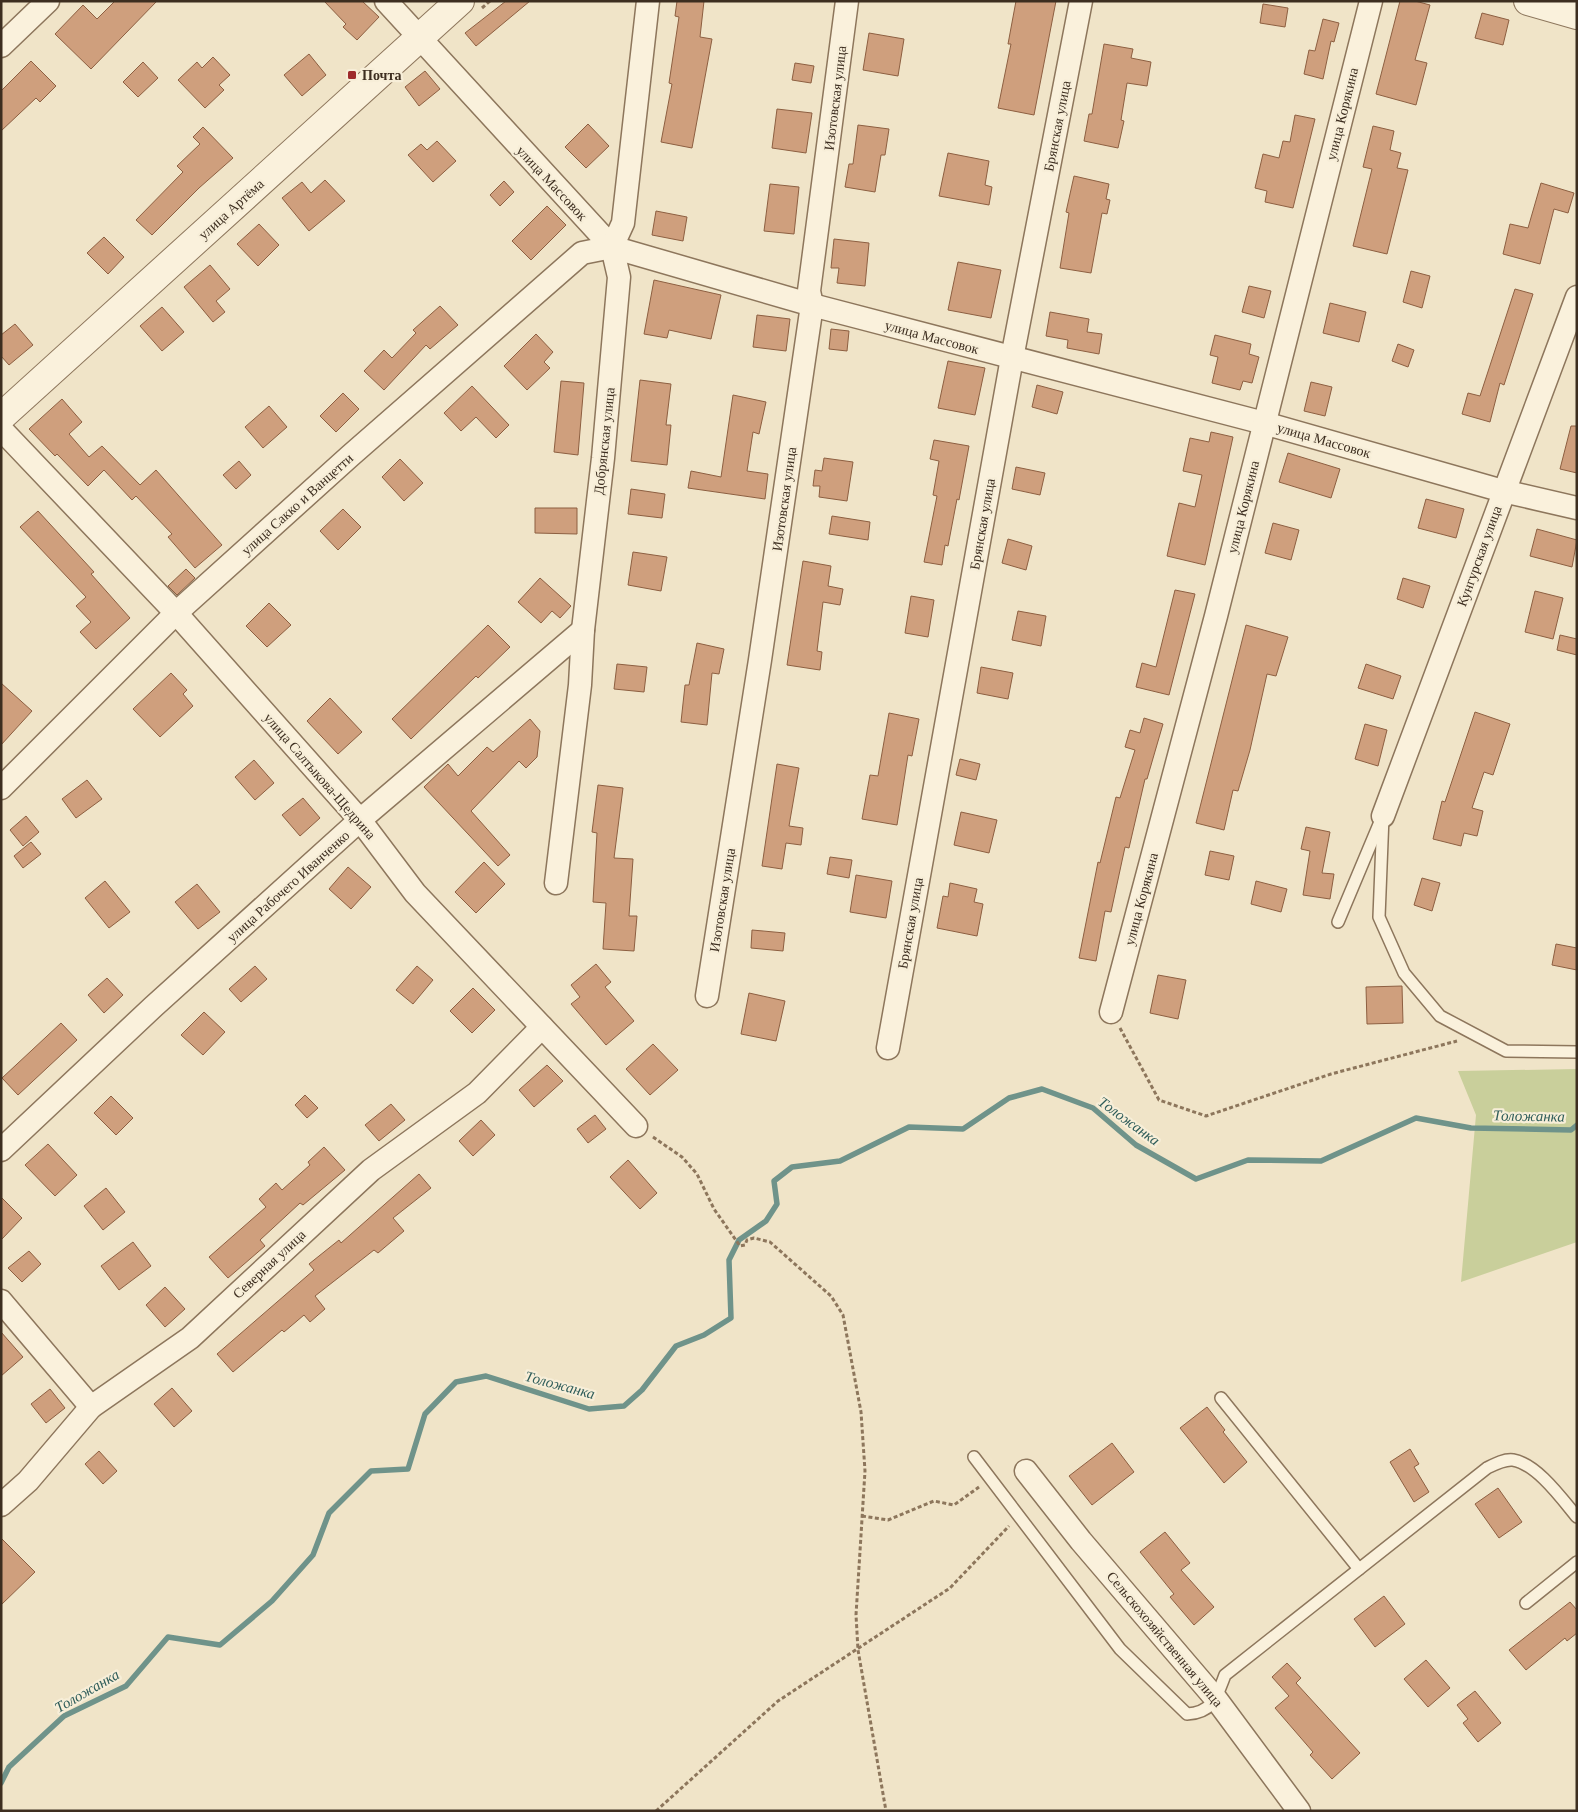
<svg xmlns="http://www.w3.org/2000/svg" width="1578" height="1812" font-family="Georgia,serif">
<style>
.green{fill:#c9cf9b}
.lines{fill:none;stroke-linecap:round;stroke-linejoin:round}
.stream{stroke:#6f938a;stroke-width:5.5}
.building{fill:#cf9f7d;stroke:#8d5f41}
.service-casing{stroke:#8d765c;stroke-width:14}
.minor-casing{stroke:#8d765c;stroke-width:25}
.tertiary-casing{stroke:#8d765c;stroke-width:30}
.path{stroke:#8d765c;stroke-width:3;stroke-dasharray:4 2.5;stroke-linecap:butt}
.service{stroke:#faf1dc;stroke-width:11}
.minor{stroke:#faf1dc;stroke-width:22}
.tertiary{stroke:#faf1dc;stroke-width:28}
.poi-dot{fill:#9e2a2b;stroke:#f7eed8;stroke-width:2}
.labels{text-anchor:middle;stroke-width:4.5;stroke-linejoin:round;paint-order:stroke}
.poi-label{font-size:14px;font-weight:bold;fill:#3d2e20;stroke:#f7eed8;text-anchor:start}
.street-label{font-size:14px;fill:#3d2e20;stroke:#f7eed8}
.water-label{font-size:15px;font-style:italic;fill:#2f5d5a;stroke:#f7eed8}
</style>
<rect width="100%" height="100%" fill="#f0e4c8"/>
<polygon class="green" points="1577,1069 1577,1242 1461,1282 1476,1115 1458,1071"/>
<g class="lines">
<polyline class="stream" points="1,1783 9,1767 64,1716 126,1686 168,1637 220,1645 272,1601 313,1555 329,1513 371,1471 408,1469 425,1414 456,1382 486,1376 589,1409 624,1406 642,1390 676,1346 704,1335 731,1318 729,1260 739,1240 766,1221 777,1204 774,1181 792,1167 840,1161 909,1127 963,1129 1009,1098 1042,1089 1093,1108 1136,1145 1196,1179 1248,1160 1321,1161 1416,1118 1471,1128 1571,1130 1577,1125"/>
</g>
<g class="building">
<polygon points="115,1 157,1 91,69 55,34 83,5 97,19"/>
<polygon points="324,1 362,1 379,17 357,40 343,27 346,24"/>
<polygon points="506,1 530,1 476,46 465,33"/>
<polygon points="677,1 704,1 700,37 712,39 692,148 661,142 672,84 669,83 679,17 675,16"/>
<polygon points="1016,1 1056,1 1034,115 998,108 1011,44 1008,44"/>
<polygon points="1400,1 1415,1 1430,5 1415,60 1427,63 1416,105 1376,94"/>
<polygon points="1263,4 1288,8 1285,27 1260,23"/>
<polygon points="1482,13 1509,20 1503,45 1475,38"/>
<polygon points="1323,19 1339,23 1334,42 1331,41 1323,79 1304,74 1309,50 1315,51"/>
<polygon points="869,33 904,39 898,76 863,70"/>
<polygon points="1104,44 1133,49 1131,58 1151,62 1147,86 1127,83 1121,120 1124,121 1118,148 1084,141 1089,114 1092,114"/>
<polygon points="309,54 326,75 302,96 284,75"/>
<polygon points="213,57 230,75 219,85 224,90 205,108 178,80 197,62 202,68"/>
<polygon points="31,61 56,86 40,102 36,98 1,131 1,91"/>
<polygon points="143,62 158,78 138,97 123,82"/>
<polygon points="795,63 814,66 811,83 792,80"/>
<polygon points="425,71 440,89 419,106 405,87"/>
<polygon points="777,109 812,113 806,153 772,148"/>
<polygon points="1295,115 1315,119 1293,208 1265,202 1267,191 1255,188 1263,154 1279,158 1283,141 1290,142"/>
<polygon points="588,124 609,146 586,168 565,147"/>
<polygon points="858,125 889,129 885,155 881,155 875,192 845,187 849,164 853,164"/>
<polygon points="1373,126 1394,131 1390,150 1401,153 1397,168 1408,170 1387,254 1353,246 1372,169 1363,167"/>
<polygon points="203,127 233,158 199,188 152,235 136,220 183,172 177,166 200,144 193,137"/>
<polygon points="437,141 456,161 433,182 408,155 421,144 427,150"/>
<polygon points="948,153 989,161 985,185 992,187 989,205 939,196"/>
<polygon points="1074,176 1109,184 1106,199 1110,200 1107,214 1102,213 1091,273 1060,268 1069,213 1066,212"/>
<polygon points="325,180 345,201 309,231 282,198 302,182 311,193"/>
<polygon points="504,181 514,192 500,206 490,195"/>
<polygon points="1541,183 1574,193 1568,213 1554,209 1540,264 1503,254 1510,224 1528,228"/>
<polygon points="770,184 799,187 794,234 764,231"/>
<polygon points="547,206 566,225 531,260 512,241"/>
<polygon points="656,211 687,217 683,241 652,235"/>
<polygon points="259,224 279,245 258,266 237,244"/>
<polygon points="104,237 124,257 108,274 87,253"/>
<polygon points="834,239 869,243 865,286 837,283 839,268 831,268"/>
<polygon points="958,262 1001,270 991,318 948,310"/>
<polygon points="210,265 230,289 216,301 225,312 213,322 184,287"/>
<polygon points="1411,271 1430,276 1422,308 1403,302"/>
<polygon points="654,280 721,295 711,339 669,330 667,338 644,334"/>
<polygon points="1249,286 1271,291 1264,318 1242,312"/>
<polygon points="1515,289 1533,294 1504,385 1500,383 1490,422 1462,414 1468,393 1480,396"/>
<polygon points="1330,303 1366,312 1359,342 1323,333"/>
<polygon points="440,306 458,325 430,349 426,345 384,390 364,371 384,350 392,358 416,333 413,330"/>
<polygon points="162,307 184,332 162,351 140,326"/>
<polygon points="1050,312 1089,319 1087,332 1102,334 1099,354 1067,348 1068,340 1046,336"/>
<polygon points="757,315 790,319 786,351 753,347"/>
<polygon points="15,324 33,345 9,365 1,356 1,335"/>
<polygon points="831,329 849,331 847,351 829,349"/>
<polygon points="536,334 553,352 544,362 550,368 527,390 504,366"/>
<polygon points="1215,335 1251,344 1249,354 1259,357 1252,383 1243,381 1240,390 1212,383 1218,357 1210,355"/>
<polygon points="1398,344 1414,350 1408,367 1392,361"/>
<polygon points="948,361 985,368 975,415 938,408"/>
<polygon points="640,380 671,384 666,425 671,425 667,465 631,461"/>
<polygon points="561,381 584,383 578,455 554,452"/>
<polygon points="1311,382 1332,387 1325,416 1304,411"/>
<polygon points="1037,385 1063,392 1057,414 1032,407"/>
<polygon points="472,386 509,425 496,438 476,417 461,431 444,413"/>
<polygon points="343,393 359,409 336,432 320,416"/>
<polygon points="733,395 766,402 759,434 753,432 747,471 768,474 765,499 688,488 691,471 721,477"/>
<polygon points="62,399 82,422 69,434 89,457 102,446 140,485 156,470 222,545 195,568 168,537 172,534 136,496 132,500 104,470 88,486 57,454 55,456 29,429"/>
<polygon points="269,406 287,427 263,448 245,427"/>
<polygon points="1571,426 1577,426 1577,473 1560,469"/>
<polygon points="1211,432 1233,437 1205,565 1167,556 1179,503 1195,507 1202,475 1183,471 1190,438 1209,442"/>
<polygon points="934,440 969,446 959,500 957,499 948,546 945,545 942,565 924,562 937,496 933,495 939,461 930,459"/>
<polygon points="1288,453 1340,469 1331,498 1279,482"/>
<polygon points="824,458 853,462 847,501 819,497 820,486 813,486 815,470 822,471"/>
<polygon points="400,459 423,483 404,501 382,477"/>
<polygon points="239,461 251,475 236,489 223,475"/>
<polygon points="1016,467 1045,473 1040,495 1012,489"/>
<polygon points="631,489 665,494 662,518 628,514"/>
<polygon points="1426,499 1464,509 1456,538 1418,528"/>
<polygon points="535,508 577,508 577,534 535,533"/>
<polygon points="343,509 361,527 338,550 320,531"/>
<polygon points="38,511 94,572 91,574 130,618 96,649 80,632 91,622 76,606 86,597 20,527"/>
<polygon points="832,516 870,522 868,540 829,534"/>
<polygon points="1273,523 1299,530 1291,560 1265,553"/>
<polygon points="1537,529 1577,540 1572,567 1530,556"/>
<polygon points="1008,539 1032,546 1026,570 1002,563"/>
<polygon points="633,552 667,557 661,591 628,585"/>
<polygon points="803,561 831,566 828,586 843,589 840,605 823,602 817,651 822,652 820,670 787,665"/>
<polygon points="186,569 195,578 177,595 168,586"/>
<polygon points="540,578 571,606 560,618 552,611 541,623 518,602"/>
<polygon points="1403,578 1430,586 1423,608 1397,599"/>
<polygon points="1175,590 1195,594 1169,695 1136,687 1142,663 1156,667"/>
<polygon points="1535,591 1563,598 1553,639 1525,632"/>
<polygon points="911,596 934,600 928,637 905,633"/>
<polygon points="269,603 291,625 267,647 246,626"/>
<polygon points="1018,611 1046,616 1041,646 1012,640"/>
<polygon points="488,625 510,647 478,678 476,676 411,739 392,719"/>
<polygon points="1246,625 1288,637 1276,676 1267,674 1250,750 1238,791 1233,790 1224,830 1196,823"/>
<polygon points="1560,635 1577,639 1577,655 1557,650"/>
<polygon points="697,643 724,649 719,674 712,673 707,725 681,722 685,685 689,685"/>
<polygon points="617,664 647,667 644,692 614,689"/>
<polygon points="1366,664 1401,676 1393,699 1358,688"/>
<polygon points="981,667 1013,673 1008,699 977,693"/>
<polygon points="171,673 187,690 183,694 193,706 160,737 133,709"/>
<polygon points="1,683 32,711 1,745"/>
<polygon points="330,698 362,732 338,754 307,721"/>
<polygon points="1475,712 1510,724 1493,775 1484,772 1472,808 1483,811 1477,836 1464,833 1461,846 1433,839 1442,801 1445,802"/>
<polygon points="889,713 919,719 912,756 908,755 897,825 862,819 870,775 878,776"/>
<polygon points="1144,718 1163,724 1147,779 1145,779 1129,848 1125,847 1111,912 1105,911 1096,961 1079,958 1098,862 1100,863 1116,797 1120,798 1135,750 1125,747 1130,730 1140,733"/>
<polygon points="530,719 540,731 537,757 526,768 519,761 471,811 510,855 498,866 424,787 448,764 458,776 487,747 493,752"/>
<polygon points="1365,724 1387,730 1378,766 1355,759"/>
<polygon points="960,759 980,764 976,780 956,775"/>
<polygon points="254,760 274,783 255,800 235,777"/>
<polygon points="777,764 799,768 789,826 803,828 801,845 786,843 782,869 762,866"/>
<polygon points="87,780 102,799 76,818 62,799"/>
<polygon points="598,785 623,788 614,858 633,859 629,916 637,916 634,951 603,949 606,903 593,902 597,833 592,832"/>
<polygon points="303,798 320,818 300,836 282,815"/>
<polygon points="961,812 997,820 989,853 954,845"/>
<polygon points="26,816 39,832 23,846 10,830"/>
<polygon points="1306,827 1330,832 1322,873 1334,874 1330,899 1303,895 1310,851 1301,849"/>
<polygon points="31,842 41,854 23,868 14,856"/>
<polygon points="1210,851 1234,856 1229,880 1205,875"/>
<polygon points="830,857 852,860 849,878 827,874"/>
<polygon points="484,862 505,884 476,913 455,892"/>
<polygon points="348,867 371,887 351,909 329,889"/>
<polygon points="856,875 892,881 886,918 850,912"/>
<polygon points="1422,878 1440,883 1432,911 1414,905"/>
<polygon points="105,881 130,912 109,928 85,898"/>
<polygon points="1256,881 1287,889 1281,912 1251,904"/>
<polygon points="950,883 977,889 974,902 983,904 977,936 937,928 943,896 948,897"/>
<polygon points="197,884 220,912 198,929 175,902"/>
<polygon points="752,930 785,933 783,951 751,948"/>
<polygon points="1556,944 1577,948 1577,970 1552,965"/>
<polygon points="596,964 611,982 605,987 634,1021 606,1045 571,1004 580,997 571,985"/>
<polygon points="255,966 267,979 241,1002 229,989"/>
<polygon points="417,966 433,980 413,1004 396,990"/>
<polygon points="1158,975 1186,980 1178,1019 1150,1013"/>
<polygon points="107,978 123,995 104,1013 88,995"/>
<polygon points="1402,986 1403,1023 1367,1024 1366,987"/>
<polygon points="473,988 495,1010 472,1033 450,1011"/>
<polygon points="749,993 785,1001 776,1041 741,1034"/>
<polygon points="204,1012 225,1032 203,1055 181,1035"/>
<polygon points="61,1023 77,1040 18,1095 2,1078"/>
<polygon points="653,1044 678,1070 650,1095 626,1069"/>
<polygon points="547,1065 563,1081 534,1107 519,1090"/>
<polygon points="305,1095 318,1108 307,1118 295,1105"/>
<polygon points="111,1096 133,1118 116,1135 94,1113"/>
<polygon points="391,1104 405,1120 379,1141 365,1125"/>
<polygon points="595,1115 606,1129 588,1143 577,1129"/>
<polygon points="481,1120 495,1135 473,1156 459,1141"/>
<polygon points="48,1144 77,1175 55,1196 25,1165"/>
<polygon points="324,1147 345,1170 303,1205 300,1203 260,1240 265,1246 228,1278 209,1257 266,1207 259,1199 276,1183 282,1190 310,1165 308,1162"/>
<polygon points="628,1160 657,1193 640,1209 610,1177"/>
<polygon points="419,1174 431,1188 393,1218 404,1231 378,1253 374,1250 315,1296 325,1309 310,1322 304,1315 284,1332 282,1330 233,1372 217,1354 314,1270 309,1264 339,1240 341,1243"/>
<polygon points="106,1188 125,1212 103,1230 84,1206"/>
<polygon points="1,1197 22,1218 1,1240"/>
<polygon points="133,1242 151,1266 119,1290 101,1266"/>
<polygon points="29,1251 41,1264 22,1282 8,1268"/>
<polygon points="165,1287 185,1309 165,1327 146,1305"/>
<polygon points="1,1332 23,1357 1,1376"/>
<polygon points="172,1388 192,1411 174,1427 154,1404"/>
<polygon points="50,1389 65,1408 46,1423 31,1404"/>
<polygon points="1207,1407 1225,1430 1223,1432 1247,1462 1224,1483 1180,1428"/>
<polygon points="1112,1443 1134,1472 1092,1505 1069,1476"/>
<polygon points="1410,1449 1419,1464 1414,1467 1429,1492 1414,1502 1390,1462"/>
<polygon points="99,1451 117,1471 103,1484 85,1464"/>
<polygon points="1498,1488 1522,1522 1499,1538 1475,1504"/>
<polygon points="1165,1532 1190,1563 1181,1570 1214,1607 1194,1625 1170,1597 1174,1594 1140,1552"/>
<polygon points="1,1538 35,1572 1,1605"/>
<polygon points="1384,1596 1405,1624 1375,1647 1354,1619"/>
<polygon points="1570,1602 1577,1610 1577,1633 1567,1641 1565,1638 1526,1670 1509,1650"/>
<polygon points="1426,1660 1450,1688 1428,1707 1404,1679"/>
<polygon points="1287,1663 1301,1678 1296,1683 1360,1753 1332,1779 1310,1755 1313,1752 1275,1708 1289,1696 1272,1677"/>
<polygon points="1475,1691 1501,1723 1478,1742 1463,1723 1468,1719 1457,1705"/>
</g>
<g class="lines">
<g class="service-casing">
<g id="service">
<polyline points="1383,816 1379,917 1404,973 1440,1016 1506,1051 1577,1052"/>
<polyline points="1338,922 1380,822"/>
<polyline points="1221,1398 1359,1569"/>
<path d="M974,1457l146,192 67,65c26,-1 30,-18 38,-39l262,-207c8,-4 17,-9 26,-8 24,4 49,39 64,57"/>
<polyline points="1526,1603 1577,1562"/>
</g>
</g>
<g class="minor-casing">
<g id="minor">
<polyline points="386,1 612,247 812,305 1264,423 1503,491 1577,508"/>
<polyline points="1,46 48,1"/>
<polyline points="1,429 176,613 360,820 415,893 636,1126"/>
<polyline points="1,788 176,613 350,456 582,253 612,247"/>
<polyline points="1383,816 1577,297"/>
<polyline points="556,883 580,685 583,630 603,458 619,277 612,247 623,223 648,1"/>
<polyline points="707,996 760,660 812,305 809,291 847,1"/>
<polyline points="1111,1012 1216,616 1371,1"/>
<polyline points="888,1048 1012,358 1081,1"/>
<polyline points="1,1150 153,1007 360,820 583,630"/>
<polyline points="1,1301 91,1407"/>
<polyline points="1026,1471 1081,1541 1216,1699 1299,1811"/>
<polyline points="1,1505 28,1481 91,1407 190,1338 371,1170 477,1093 542,1027"/>
</g>
</g>
<g class="tertiary-casing">
<g id="tertiary">
<polyline points="1528,1 1577,15"/>
<polyline points="1,417 460,1"/>
</g>
</g>
<g class="path">
<polyline points="482,8 490,1"/>
<polyline points="1120,1028 1159,1100 1206,1116 1331,1074 1457,1041"/>
<polyline points="653,1137 682,1157 697,1174 714,1209 740,1246 745,1245 747,1240 754,1238 770,1242 831,1296 843,1315 861,1412 865,1471 856,1615 858,1650 886,1811"/>
<polyline points="862,1516 888,1520 934,1501 954,1505 979,1487"/>
<polyline points="656,1811 778,1701 950,1588 1009,1526"/>
</g>
<use href="#service" class="service"/>
<use href="#minor" class="minor"/>
<use href="#tertiary" class="tertiary"/>
</g>
<rect class="poi-dot" x="347" y="70" width="10" height="10" rx="2.5"/>
<g class="labels">
<g class="poi-label">
<text x="362" y="80">Почта</text>
</g>
<g class="street-label">
<text transform="translate(835 98) rotate(-83)" y="5">Изотовская улица</text>
<text transform="translate(1342 114) rotate(-76)" y="5">улица Корякина</text>
<text transform="translate(1057 126) rotate(-79)" y="5">Брянская улица</text>
<text transform="translate(552 183) rotate(47)" y="5">улица Массовок</text>
<text transform="translate(231 209) rotate(-42)" y="5">улица Артёма</text>
<text transform="translate(932 337) rotate(15)" y="5">улица Массовок</text>
<text transform="translate(1324 440) rotate(16)" y="5">улица Массовок</text>
<text transform="translate(604 441) rotate(-84)" y="5">Добрянская улица</text>
<text transform="translate(784 499) rotate(-82)" y="5">Изотовская улица</text>
<text transform="translate(297 504) rotate(-42)" y="5">улица Сакко и Ванцетти</text>
<text transform="translate(1243 507) rotate(-76)" y="5">улица Корякина</text>
<text transform="translate(982 524) rotate(-80)" y="5">Брянская улица</text>
<text transform="translate(1479 556) rotate(-70)" y="5">Кунгурская улица</text>
<text transform="translate(320 776) rotate(49)" y="5">улица Салтыкова-Щедрина</text>
<text transform="translate(288 886) rotate(-42)" y="5">улица Рабочего Иванченко</text>
<text transform="translate(1141 899) rotate(-75)" y="5">улица Корякина</text>
<text transform="translate(722 900) rotate(-81)" y="5">Изотовская улица</text>
<text transform="translate(910 923) rotate(-80)" y="5">Брянская улица</text>
<text transform="translate(269 1264) rotate(-43)" y="5">Северная улица</text>
<text transform="translate(1165 1639) rotate(50)" y="5">Сельскохозяйственная улица</text>
</g>
<g class="water-label">
<text transform="translate(1529 1116) rotate(1)" y="5">Толожанка</text>
<text transform="translate(1129 1121) rotate(36)" y="5">Толожанка</text>
<text transform="translate(560 1385) rotate(15)" y="5">Толожанка</text>
<text transform="translate(87 1691) rotate(-30)" y="5">Толожанка</text>
</g>
</g>
<rect width="1578" height="1812" fill="none" stroke="#3d2e20" stroke-width="5"/>
</svg>
